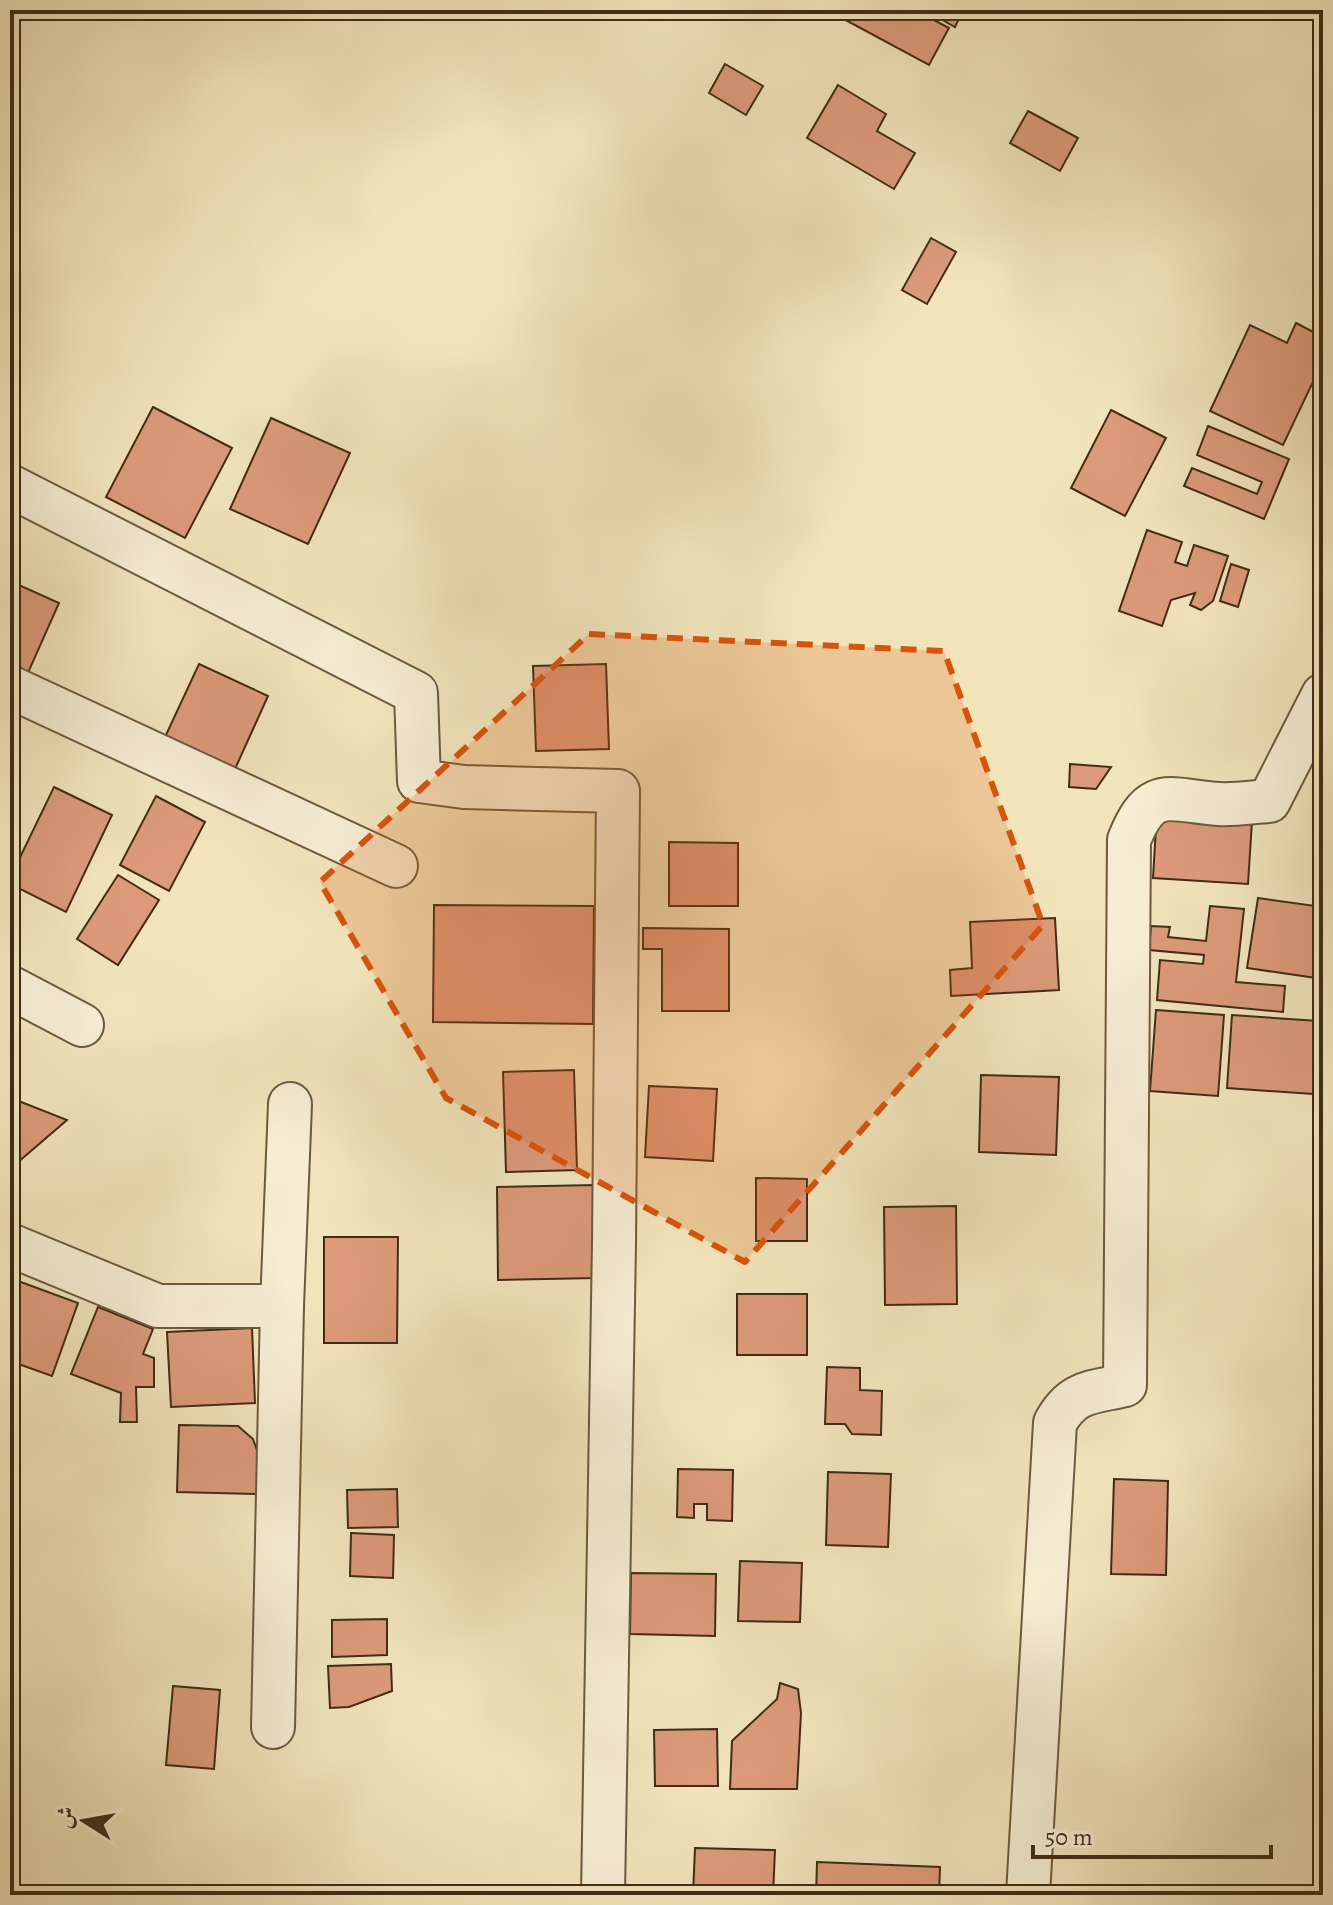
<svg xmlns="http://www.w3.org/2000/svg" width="1333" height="1905" font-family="Alegreya,Amiri,serif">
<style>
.building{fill:#dc9a7b;stroke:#412c14;stroke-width:2}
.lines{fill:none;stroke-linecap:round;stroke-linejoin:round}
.minor-casing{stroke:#6d5a3e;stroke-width:46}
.minor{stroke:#f6edd3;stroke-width:42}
.marked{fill:#d7540d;fill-opacity:0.2;stroke:#d7540d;stroke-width:6;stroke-dasharray:16 10;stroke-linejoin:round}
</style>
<rect width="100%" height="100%" fill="#f1e4bb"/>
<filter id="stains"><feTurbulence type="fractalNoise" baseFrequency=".0025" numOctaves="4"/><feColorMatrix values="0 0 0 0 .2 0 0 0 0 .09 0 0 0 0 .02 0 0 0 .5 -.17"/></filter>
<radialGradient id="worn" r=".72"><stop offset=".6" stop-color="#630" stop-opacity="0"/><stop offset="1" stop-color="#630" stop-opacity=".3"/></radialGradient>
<g class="building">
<polygon points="827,10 915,10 949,28 929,65"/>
<polygon points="925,10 963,10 955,27"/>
<polygon points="725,64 763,86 746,115 709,93"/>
<polygon points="838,85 886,114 877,131 915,153 894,189 807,138"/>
<polygon points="1028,111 1078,138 1060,171 1010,143"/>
<polygon points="931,238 956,252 927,304 902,290"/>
<polygon points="1296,323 1321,336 1323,331 1323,371 1319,369 1283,445 1210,411 1250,325 1287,343"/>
<polygon points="153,407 232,448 185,538 106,497"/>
<polygon points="1111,410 1166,438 1125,516 1071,488"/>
<polygon points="271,418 350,453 308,544 230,509"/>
<polygon points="1208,426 1289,459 1264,519 1184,486 1192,468 1257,494 1262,482 1197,455"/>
<polygon points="1147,530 1182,542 1175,562 1187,566 1194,545 1228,556 1213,601 1201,610 1190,605 1195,593 1171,600 1162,626 1119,611"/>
<polygon points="1231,564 1249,570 1238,607 1220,601"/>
<polygon points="10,581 59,603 27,675 10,668"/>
<polygon points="199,664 268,696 235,769 165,737"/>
<polygon points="606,664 609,749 536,751 533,666"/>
<polygon points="1070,764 1111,767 1096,789 1069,787"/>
<polygon points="10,779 20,784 10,805"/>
<polygon points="54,787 112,815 66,912 10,884 10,878"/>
<polygon points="156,796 205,822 169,891 120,865"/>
<polygon points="1167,815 1252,821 1248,884 1153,878 1156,827"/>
<polygon points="669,842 738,843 738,906 669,906"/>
<polygon points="118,875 159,900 118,965 77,939"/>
<polygon points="1258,898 1323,907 1323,979 1247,968"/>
<polygon points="434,905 594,906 593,1024 433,1022"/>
<polygon points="1210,906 1244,909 1236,982 1285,986 1283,1012 1157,1000 1160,960 1203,964 1204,955 1149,950 1151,926 1170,927 1168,937 1206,941"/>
<polygon points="1055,918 1059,990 951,996 950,970 972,968 970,922"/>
<polygon points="643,928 729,929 729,1011 662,1011 662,949 643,949"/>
<polygon points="1156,1010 1224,1015 1218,1096 1150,1091"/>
<polygon points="1232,1015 1318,1021 1313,1094 1227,1088"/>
<polygon points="574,1070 577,1170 506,1172 503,1072"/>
<polygon points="981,1075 1059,1077 1056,1155 979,1152"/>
<polygon points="649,1086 717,1089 713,1161 645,1157"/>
<polygon points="11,1098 67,1120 10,1169 10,1101"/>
<polygon points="756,1178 807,1179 807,1241 756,1241"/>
<polygon points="595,1185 596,1278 498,1280 497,1187"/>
<polygon points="956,1206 957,1304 885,1305 884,1207"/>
<polygon points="324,1237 398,1237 397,1343 324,1343"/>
<polygon points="10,1278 78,1303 52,1376 10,1361"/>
<rect x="737" y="1294" width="70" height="61"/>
<polygon points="98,1307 153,1329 143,1354 154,1358 154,1387 136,1387 137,1422 120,1422 121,1393 71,1374"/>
<polygon points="252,1328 255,1403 171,1407 167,1332"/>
<polygon points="827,1367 860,1368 860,1390 882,1391 881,1435 852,1434 845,1424 825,1424"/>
<polygon points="179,1425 238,1426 253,1439 259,1456 257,1494 177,1492"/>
<polygon points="678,1469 733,1470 732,1521 707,1520 707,1504 694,1504 694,1518 677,1517"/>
<polygon points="828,1472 891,1474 888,1547 826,1545"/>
<polygon points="1114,1479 1168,1481 1166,1575 1111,1574"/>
<polygon points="397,1489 398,1527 348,1528 347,1490"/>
<polygon points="351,1533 394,1535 393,1578 350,1576"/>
<polygon points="740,1561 802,1563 800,1622 738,1621"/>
<polygon points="631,1573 716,1574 715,1636 630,1634"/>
<polygon points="387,1619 387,1655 332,1657 332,1620"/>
<polygon points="391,1664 392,1691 349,1707 330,1708 328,1666"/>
<polygon points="780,1683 798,1689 801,1713 797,1789 730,1789 732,1741 777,1699"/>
<polygon points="173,1686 220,1690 214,1769 166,1765"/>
<polygon points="717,1729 718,1786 655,1786 654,1730"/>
<polygon points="695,1848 775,1850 773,1895 693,1895"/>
<polygon points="817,1862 940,1867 939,1895 816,1895"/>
</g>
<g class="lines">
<g class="minor-casing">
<g id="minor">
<polyline points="10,486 416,693 419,781 464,787 618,791 614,1243 603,1895"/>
<polyline points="10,687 396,866"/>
<polyline points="10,987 82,1025"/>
<polyline points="10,1245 158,1306 282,1306 273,1727"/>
<polyline points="282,1306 290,1104"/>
<path d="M1028,1895l27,-472c18,-33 36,-30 70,-38l4,-545c23,-57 40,-39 90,-36 16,1 34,-2 50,-3l54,-106"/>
</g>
</g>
<use href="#minor" class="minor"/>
</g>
<path class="marked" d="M589,634l355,17 99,274 -298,337 -299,-164 -126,-216z"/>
<rect width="1333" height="1905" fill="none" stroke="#f1e4bb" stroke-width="40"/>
<rect x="12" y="12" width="1309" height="1881" fill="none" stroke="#412c14" stroke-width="4"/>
<rect x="20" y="20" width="1293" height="1865" fill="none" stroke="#412c14" stroke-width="2"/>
<g transform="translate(84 1821) rotate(281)" stroke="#f6edd3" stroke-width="6" paint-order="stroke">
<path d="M0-6L14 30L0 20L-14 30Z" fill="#412c14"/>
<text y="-12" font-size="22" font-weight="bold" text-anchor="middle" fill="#412c14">ش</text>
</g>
<path d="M1033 1845v12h238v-12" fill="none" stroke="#412c14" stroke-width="4"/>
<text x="1045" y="1845" font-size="24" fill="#412c14" stroke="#f6edd3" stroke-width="6" paint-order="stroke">50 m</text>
<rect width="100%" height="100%" filter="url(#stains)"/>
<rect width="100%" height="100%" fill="url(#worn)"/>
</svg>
